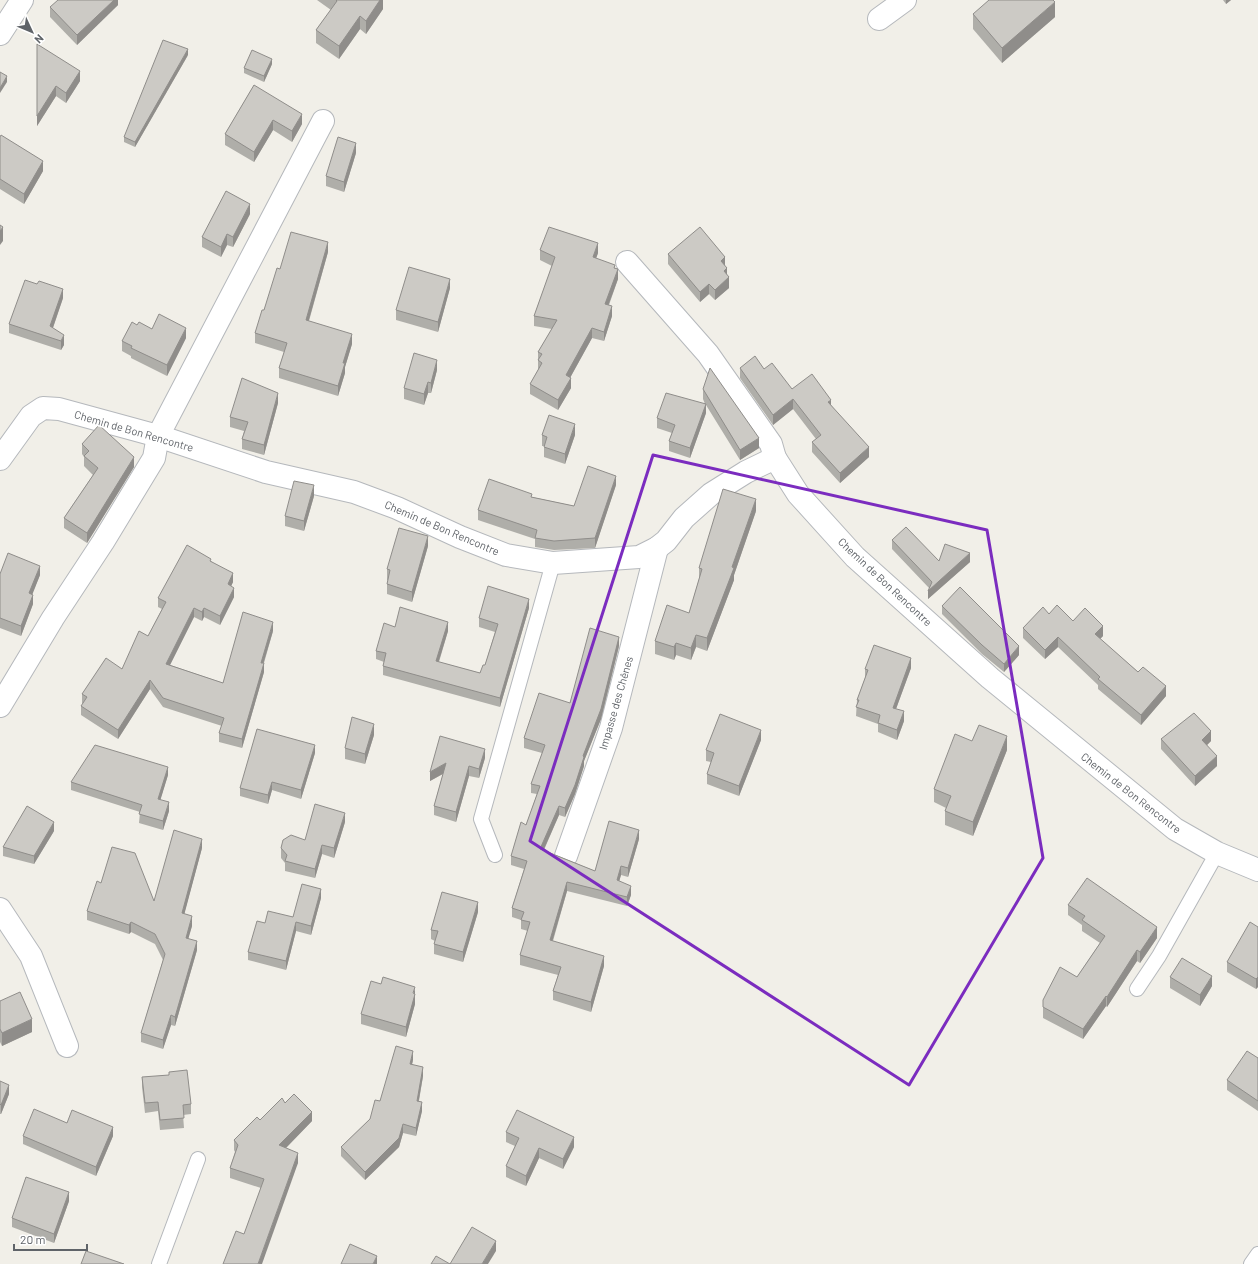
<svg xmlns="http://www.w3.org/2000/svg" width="1258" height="1264" font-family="Barlow,sans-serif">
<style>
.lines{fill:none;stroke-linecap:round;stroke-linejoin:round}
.lane-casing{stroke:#b5b8bc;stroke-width:16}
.street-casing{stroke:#b5b8bc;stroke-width:24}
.lane{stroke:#fff;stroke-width:14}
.street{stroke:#fff;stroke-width:22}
.wall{fill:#afaea9}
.shaded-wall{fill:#8f8d8a}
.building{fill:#cccac5;stroke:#8f8d8a}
.marked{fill:none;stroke:#7b2cbf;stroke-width:3;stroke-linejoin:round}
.labels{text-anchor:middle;stroke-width:3;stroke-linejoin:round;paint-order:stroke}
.street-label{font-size:11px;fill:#5f6368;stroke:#fff}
</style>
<rect width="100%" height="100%" fill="#f1efe8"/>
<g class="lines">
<g class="lane-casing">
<g id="lane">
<polyline points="495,855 481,819 553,563"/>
<polyline points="1137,989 1159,956 1217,853"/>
<polyline points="159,1264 198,1159"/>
<polyline points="1251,1264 1258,1254"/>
</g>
</g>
<g class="street-casing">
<g id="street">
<polyline points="879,19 905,0"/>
<polyline points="0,34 22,0"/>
<polyline points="627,262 708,354 771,444 775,458"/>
<polyline points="0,459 31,416 43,408 59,409 158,436 266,472 354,492 397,508 460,537 506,555 553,563 639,557 657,548 666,541 684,518 711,494 746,472 775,458 798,494 855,557 990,678 1175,829 1217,853 1258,870"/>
<polyline points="0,706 53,618 103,542 154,458 158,436 323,121"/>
<polyline points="566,856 611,728 657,548"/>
<polyline points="0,909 31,956 67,1046"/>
</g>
</g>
<use href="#lane" class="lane"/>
<use href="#street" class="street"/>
</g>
<g class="wall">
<polygon points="118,0 118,5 77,45 50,17 50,7"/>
<polygon points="317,0 383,0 383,9 366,34 360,29 339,59 316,43 316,30 331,10"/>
<polygon points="1223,0 1231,0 1226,4"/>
<polygon points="973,14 1055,17 1002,63 973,29"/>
<polygon points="37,44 80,81 66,103 56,96 37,126"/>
<polygon points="188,55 135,147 124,142 124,137"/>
<polygon points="272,64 264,82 244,73 244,68"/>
<polygon points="254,85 302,124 292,142 273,130 254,162 225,145 225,134"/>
<polygon points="0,137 43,171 24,204 0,189"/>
<polygon points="356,153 344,192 326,186 326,176"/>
<polygon points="250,214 233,247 227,245 221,257 202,247 202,237"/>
<polygon points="540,250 598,253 596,258 615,268 618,279 609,305 612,316 604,341 592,338 570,378 571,388 558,410 530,394 530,384 538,370 538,352 552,329 534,326 534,316 552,266 540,260"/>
<polygon points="328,252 309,321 352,344 345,367 345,373 338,396 279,378 279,368 284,352 255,343 255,333 280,269"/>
<polygon points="668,254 725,266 729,288 715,300 709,294 700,302 668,264"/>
<polygon points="450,288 438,332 396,320 396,310"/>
<polygon points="63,298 53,328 64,345 61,350 9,333 9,324"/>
<polygon points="137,325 186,338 167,376 131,358 131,356 122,351 122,341"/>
<polygon points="740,368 764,369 792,389 831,405 869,457 840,483 812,452 812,442 816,439 793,409 773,425 740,378"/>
<polygon points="437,370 431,393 428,393 424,405 404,399 404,388"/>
<polygon points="703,389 759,448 740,460 706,405 706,413 690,458 669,451 669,441 672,433 657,428 657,418 705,404 703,399"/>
<polygon points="278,403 264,455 242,449 242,439 244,431 230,427 230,417"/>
<polygon points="542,435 575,435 565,464 544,457 544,446 542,446"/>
<polygon points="82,444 134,467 87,543 64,528 64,518 93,475 84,466 84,457 82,454"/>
<polygon points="616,485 595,548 554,550 535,547 535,539 478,520 478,510 532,497 574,506"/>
<polygon points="314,496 304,531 285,526 285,516"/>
<polygon points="756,511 734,575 734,580 707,651 696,647 691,660 676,655 674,660 655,654 655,641 689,613 699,579 699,568"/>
<polygon points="892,540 939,561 970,562 928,599 929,588 892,549"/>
<polygon points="428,546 412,602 387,594 387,584 388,580 387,580 387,569"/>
<polygon points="211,561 233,582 231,586 234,597 220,625 204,617 202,621 194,617 170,665 223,683 273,631 264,663 264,672 242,748 219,742 219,733 222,726 163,707 150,689 118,739 81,715 81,706 83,704 82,703 82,694 122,669 148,636 162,609 158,607 158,598"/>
<polygon points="0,574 40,575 32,594 33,604 21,636 0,628"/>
<polygon points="942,606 1019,655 1004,672 982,654 942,614"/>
<polygon points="529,608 500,707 383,675 383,666 384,662 376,659 376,651 395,627 448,631 439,662 480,673 485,665 495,632 479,627 479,618"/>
<polygon points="1049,614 1073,621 1103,636 1100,639 1166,696 1141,725 1098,689 1098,685 1058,647 1045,659 1023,638 1023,628"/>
<polygon points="619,646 601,719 584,761 584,766 575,794 565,817 559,815 544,850 595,871 639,839 628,877 621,875 619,881 631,895 627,906 567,891 553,941 604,966 591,1012 553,1000 553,991 558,975 520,965 520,955 528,931 521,929 521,920 512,917 512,908 524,869 511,865 511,856 526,825 537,794 531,793 531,784 542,753 524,748 524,738 570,703"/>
<polygon points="911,668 896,709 904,721 897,740 878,732 878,724 856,716 857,700 865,678 865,669"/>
<polygon points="374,735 365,764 345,759 345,748"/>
<polygon points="1161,739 1211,741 1207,745 1217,766 1195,786 1161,749"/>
<polygon points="761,740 739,796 707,784 707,774 711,762 706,761 706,750"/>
<polygon points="1007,750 973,836 945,825 945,811 946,808 934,802 934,789"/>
<polygon points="315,753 301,799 272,790 268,804 240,796 240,788"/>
<polygon points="485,758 479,778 469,776 456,822 434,815 434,806 443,774 430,781 430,772"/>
<polygon points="168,775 160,800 169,811 163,830 139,823 140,812 71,790 71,782"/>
<polygon points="345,822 334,858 322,854 315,878 285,871 285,863 281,858 281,848 305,840"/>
<polygon points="54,831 34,864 3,856 3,847"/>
<polygon points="202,848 184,914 192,926 188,938 197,950 175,1026 171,1025 163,1049 141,1042 141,1033 163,960 155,944 131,932 129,934 87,920 87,911 154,901"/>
<polygon points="321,898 311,935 296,931 286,970 248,960 248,952 265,923 293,917"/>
<polygon points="1068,905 1157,938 1140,963 1137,961 1107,1007 1106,1006 1083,1039 1043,1018 1043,1000 1077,977 1100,943 1082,931 1082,925 1068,915"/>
<polygon points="478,912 463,962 434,954 434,944 435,941 431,939 431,930"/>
<polygon points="1258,927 1258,987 1256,989 1227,972 1227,962"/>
<polygon points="1170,977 1212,986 1200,1006 1170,988"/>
<polygon points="415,994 415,1004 406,1037 361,1024 361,1014"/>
<polygon points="0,1001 32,1032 2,1046 0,1042"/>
<polygon points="1258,1058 1258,1111 1227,1090 1227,1080"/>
<polygon points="413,1060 412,1064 423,1076 419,1101 422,1111 416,1136 403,1133 399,1147 365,1180 341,1156 341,1147 370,1119 380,1101"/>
<polygon points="142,1077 191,1104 191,1114 183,1115 184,1128 160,1130 158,1111 145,1113 142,1087"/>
<polygon points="0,1081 9,1094 1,1114 0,1114"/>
<polygon points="285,1103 312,1121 286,1148 298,1163 244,1234 261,1188 230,1178 230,1168 235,1152 234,1150 234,1140 260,1120"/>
<polygon points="506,1132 574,1147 563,1169 539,1158 526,1186 506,1177 506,1166 515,1146 506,1142"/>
<polygon points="23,1136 113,1136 96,1176 23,1144"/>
<polygon points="69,1201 54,1243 12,1227 12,1218"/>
</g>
<g class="shaded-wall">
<polygon points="114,0 118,0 118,5 77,45 77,35"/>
<polygon points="380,0 383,0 383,9 366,34 366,21"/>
<polygon points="1226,0 1231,0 1226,4"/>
<polygon points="1055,2 1055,17 1002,63 1002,48"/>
<polygon points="360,16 360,29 339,59 339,46"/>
<polygon points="188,49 188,55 135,147 135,142"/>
<polygon points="272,59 272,64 264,82 264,76"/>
<polygon points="80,71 80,81 66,103 66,93"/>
<polygon points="7,76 7,82 0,93 0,88"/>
<polygon points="56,86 56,96 37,126 37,116"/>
<polygon points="302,114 302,124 292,142 292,131"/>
<polygon points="273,120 273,130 254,162 254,152"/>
<polygon points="356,143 356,153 344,192 344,182"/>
<polygon points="43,161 43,171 24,204 24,194"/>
<polygon points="250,204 250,214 233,247 233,237"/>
<polygon points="3,227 3,241 0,245 0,231"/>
<polygon points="227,234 227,245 221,257 221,247"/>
<polygon points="328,242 328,252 306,330 306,320"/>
<polygon points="598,243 598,253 593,267 593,257"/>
<polygon points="725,257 725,268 721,261"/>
<polygon points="727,268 727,278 724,271"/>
<polygon points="618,269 618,279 605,314 605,304"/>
<polygon points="729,277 729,288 715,300 715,290"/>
<polygon points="450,279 450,288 438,332 438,322"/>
<polygon points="709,284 709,294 700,302 700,292"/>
<polygon points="63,289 63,298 50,336 50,326"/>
<polygon points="612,306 612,316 604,341 604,332"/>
<polygon points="186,328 186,338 167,376 167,365"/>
<polygon points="592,328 592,338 566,385 566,375"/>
<polygon points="352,334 352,344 345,367 345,373 338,396 338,386 343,363"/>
<polygon points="64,335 64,345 61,350 61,341"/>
<polygon points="437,360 437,370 431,393 431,383"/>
<polygon points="571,378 571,388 558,410 558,400"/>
<polygon points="428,382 428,393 424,405 424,394"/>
<polygon points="278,393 278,403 264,455 264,445"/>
<polygon points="793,399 793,409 773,425 773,415"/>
<polygon points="831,400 831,410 828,402"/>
<polygon points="706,404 706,413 690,458 690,448"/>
<polygon points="575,424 575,435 565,464 565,454"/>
<polygon points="759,438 759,448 740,460 740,450"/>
<polygon points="869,447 869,457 840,483 840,473"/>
<polygon points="134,457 134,467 87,543 87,533"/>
<polygon points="616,476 616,485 595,548 595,538"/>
<polygon points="314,485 314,496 304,531 304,521"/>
<polygon points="756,499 756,511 734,575 734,580 707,651 707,638"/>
<polygon points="428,536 428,546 412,602 412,592"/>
<polygon points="970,553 970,562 928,599 928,591"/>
<polygon points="40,566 40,575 29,603 29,593"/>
<polygon points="233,573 233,582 228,593 228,584"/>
<polygon points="234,588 234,597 220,625 220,616"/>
<polygon points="33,595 33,604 21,636 21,626"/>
<polygon points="529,599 529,608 500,707 500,698"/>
<polygon points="194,608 194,617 166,673 166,664"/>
<polygon points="204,608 204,617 202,621 202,612"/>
<polygon points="273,622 273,631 261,671 261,663"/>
<polygon points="448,622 448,631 436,670 436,661"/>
<polygon points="1103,626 1103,636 1095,644 1095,634"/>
<polygon points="696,635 696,647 691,660 691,648"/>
<polygon points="619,637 619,646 601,719 584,761 584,766 575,794 565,817 565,808 583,756"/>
<polygon points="1058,637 1058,647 1045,659 1045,650"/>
<polygon points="676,643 676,655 674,660 674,647"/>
<polygon points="1019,646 1019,655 1004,672 1004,664"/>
<polygon points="911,658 911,668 893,717 893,708"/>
<polygon points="264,663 264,672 242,748 242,739"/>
<polygon points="150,680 150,689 118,739 118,730"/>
<polygon points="1166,686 1166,696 1141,725 1141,715"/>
<polygon points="904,711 904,721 897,740 897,730"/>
<polygon points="374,724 374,735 365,764 365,754"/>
<polygon points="761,730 761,740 739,796 739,786"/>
<polygon points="1211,731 1211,741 1202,750 1202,740"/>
<polygon points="1007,736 1007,750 973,836 973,822"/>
<polygon points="315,745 315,753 301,799 301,790"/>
<polygon points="485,749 485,758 479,778 479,769"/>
<polygon points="1217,756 1217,766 1195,786 1195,776"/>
<polygon points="446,763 446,772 430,781 430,772"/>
<polygon points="469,766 469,776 456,822 456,812"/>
<polygon points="168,767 168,775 158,808 158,799"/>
<polygon points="272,782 272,790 268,804 268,795"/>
<polygon points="169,802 169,811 163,830 163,821"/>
<polygon points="559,806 559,815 540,858 540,849"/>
<polygon points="345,813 345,822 334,858 334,848"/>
<polygon points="54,822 54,831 34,864 34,856"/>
<polygon points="639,830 639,839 628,877 628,868"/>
<polygon points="202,839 202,848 182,923 182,913"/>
<polygon points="322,845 322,854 315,878 315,869"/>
<polygon points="621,866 621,875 617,889 617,880"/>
<polygon points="567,882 567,891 550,949 550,940"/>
<polygon points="631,886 631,895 627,906 627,897"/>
<polygon points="321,889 321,898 311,935 311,926"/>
<polygon points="478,902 478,912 463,962 463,952"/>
<polygon points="192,916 192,926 186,947 186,938"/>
<polygon points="131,922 131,932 129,934 129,925"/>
<polygon points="296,922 296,931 286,970 286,961"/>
<polygon points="1157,927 1157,938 1140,963 1140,952"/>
<polygon points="197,941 197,950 175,1026 175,1017"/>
<polygon points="1137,950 1137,961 1107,1007 1107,997"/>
<polygon points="604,956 604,966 591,1012 591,1002"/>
<polygon points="1212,976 1212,986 1200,1006 1200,995"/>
<polygon points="1258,977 1258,987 1256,989 1256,979"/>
<polygon points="415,987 415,1004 406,1037 406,1027"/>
<polygon points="1106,996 1106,1006 1083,1039 1083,1029"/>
<polygon points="171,1015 171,1025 163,1049 163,1040"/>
<polygon points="32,1019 32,1032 2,1046 2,1033"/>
<polygon points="413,1051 413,1060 410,1073 410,1064"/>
<polygon points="423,1067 423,1076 417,1110 417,1101"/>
<polygon points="9,1085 9,1094 1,1114 1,1105"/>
<polygon points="422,1102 422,1111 416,1136 416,1128"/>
<polygon points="312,1112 312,1121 279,1155 279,1145"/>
<polygon points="403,1124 403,1133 399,1147 365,1180 365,1172"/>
<polygon points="113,1127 113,1136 96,1176 96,1167"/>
<polygon points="574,1137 574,1147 563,1169 563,1159"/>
<polygon points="539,1148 539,1158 526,1186 526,1176"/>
<polygon points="298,1153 298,1163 262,1264 258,1264"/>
<polygon points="69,1192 69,1201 54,1243 54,1234"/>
<polygon points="496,1241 496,1251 488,1264 482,1264"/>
<polygon points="377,1256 377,1264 373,1264"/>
</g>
<g class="building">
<polygon points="58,0 114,0 77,35 50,7"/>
<polygon points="336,0 380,0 366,21 360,16 339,46 316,30 337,1"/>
<polygon points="989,0 1053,0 1055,2 1002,48 973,14"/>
<polygon points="163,40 188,49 135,142 124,137"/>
<polygon points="37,44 80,71 66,93 56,86 37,116"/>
<polygon points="252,50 272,59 264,76 244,68"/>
<polygon points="0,72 7,76 0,88"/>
<polygon points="254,85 302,114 292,131 273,120 254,152 225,134"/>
<polygon points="1,135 43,161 24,194 0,179 0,137"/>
<polygon points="338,137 356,143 344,182 326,176"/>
<polygon points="226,191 250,204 233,237 227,234 221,247 202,237"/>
<polygon points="0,225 3,227 0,231"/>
<polygon points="549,227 598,243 593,257 615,265 614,268 618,269 605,304 612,306 604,332 592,328 566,375 571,378 558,400 530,384 542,363 538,360 542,354 538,352 557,320 534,316 555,257 540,250"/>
<polygon points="700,227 725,257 721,261 727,268 724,271 729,277 715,290 709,284 700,292 668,254"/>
<polygon points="291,232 328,242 306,320 352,334 343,363 345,363 338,386 279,368 287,343 255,333 262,310 264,310 277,268 280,269"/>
<polygon points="409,267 450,279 438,322 396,310"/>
<polygon points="25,280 37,284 39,281 63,289 50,326 64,335 61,341 9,324"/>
<polygon points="159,314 186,328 167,365 131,348 132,346 122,341 132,322 137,325 139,322 152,329"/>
<polygon points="414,353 437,360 431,383 428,382 424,394 404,388"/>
<polygon points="755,356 764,369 772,363 792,389 812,374 831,400 828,402 869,447 840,473 812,442 821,435 793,399 773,415 740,368"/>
<polygon points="710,368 759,438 740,450 703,389"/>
<polygon points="242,378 278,393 264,445 242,439 248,422 230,417"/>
<polygon points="666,393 706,404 690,448 669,441 675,425 657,418"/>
<polygon points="549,415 575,424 565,454 544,447 547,437 542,435"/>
<polygon points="99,425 134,457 87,533 64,518 98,468 84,456 89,451 82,444"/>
<polygon points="588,466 616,476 595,538 554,541 535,538 537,530 478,510 489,479 532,494 531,497 574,506"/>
<polygon points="294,481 314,485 304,521 285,516"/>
<polygon points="723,489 756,499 732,567 734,568 707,638 696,635 691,648 676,643 674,647 655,641 667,605 689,613 702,569 699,568"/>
<polygon points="906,527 939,561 945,544 970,553 928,591 932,582 892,540"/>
<polygon points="399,528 428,536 412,592 387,584 390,570 387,569"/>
<polygon points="187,545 211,559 210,561 233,573 228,584 234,588 220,616 204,608 202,612 194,608 166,664 223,683 243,612 273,622 261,663 264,663 242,739 219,733 224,718 163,698 150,680 118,730 81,706 87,697 82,694 106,658 122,669 139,631 148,636 166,602 158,598"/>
<polygon points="8,553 40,566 29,593 33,595 21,626 0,618 0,574"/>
<polygon points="488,586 529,599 500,698 383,666 386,653 376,651 384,623 395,627 400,607 448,622 436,661 480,673 483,665 485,665 498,624 479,618"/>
<polygon points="960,587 1019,646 1004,664 982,645 942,606"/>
<polygon points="1057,605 1073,621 1085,608 1103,626 1095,634 1138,672 1143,667 1166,686 1141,715 1098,679 1100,677 1058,637 1045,650 1023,628 1043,607 1049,614"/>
<polygon points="590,628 619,637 601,709 583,756 584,757 575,785 565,808 559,806 540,849 595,871 609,821 639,830 628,868 621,866 617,880 631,886 627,897 567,882 550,940 604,956 591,1002 553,991 561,967 520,955 530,922 521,920 524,912 512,908 527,861 511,856 521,822 526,825 540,786 531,784 545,745 524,738 539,693 570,703"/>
<polygon points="874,645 911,658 893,708 904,711 897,730 878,723 880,715 856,707 859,700 857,700 868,670 865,669"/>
<polygon points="1194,713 1211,731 1202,740 1217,756 1195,776 1161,739"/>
<polygon points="720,714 761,730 739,786 707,774 714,753 706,750"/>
<polygon points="352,717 374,724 365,754 345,748"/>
<polygon points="979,725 1007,736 973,822 945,811 951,796 934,789 955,734 972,741"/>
<polygon points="257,729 315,745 301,790 272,782 268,795 240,788"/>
<polygon points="440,736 485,749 479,769 469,766 456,812 434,806 446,763 430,772"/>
<polygon points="95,745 168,767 158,799 169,802 163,821 139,814 142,805 71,782"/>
<polygon points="315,804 345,813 334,848 322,845 315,869 285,861 287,855 281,848 283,840 291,835 305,840"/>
<polygon points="27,806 54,822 34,856 3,847"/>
<polygon points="174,830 202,839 182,913 192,916 186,938 197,941 175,1017 171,1015 163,1040 141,1033 165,954 155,934 131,922 129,925 87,911 97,881 101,883 112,847 135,853 154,901"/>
<polygon points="1087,878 1157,927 1140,952 1137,950 1107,997 1106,996 1083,1029 1043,1007 1043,1000 1060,967 1077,977 1105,936 1082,920 1085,916 1068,905"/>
<polygon points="302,884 321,889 311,926 296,922 286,961 248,952 257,921 265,923 268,911 293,917"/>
<polygon points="442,892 478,902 463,952 434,944 438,931 431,930"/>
<polygon points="1250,922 1258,927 1258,977 1256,979 1227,962"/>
<polygon points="1182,958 1212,976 1200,995 1170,977"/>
<polygon points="383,977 415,987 413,993 415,994 406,1027 361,1014 371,981 381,984"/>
<polygon points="20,992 32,1019 2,1033 0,1029 0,1001"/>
<polygon points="396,1046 413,1051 410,1064 423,1067 417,1101 422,1102 416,1128 403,1124 399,1138 365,1172 341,1147 370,1119 375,1100 380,1101"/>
<polygon points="1247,1051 1258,1058 1258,1101 1227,1080"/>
<polygon points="187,1070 191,1104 183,1105 184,1118 160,1120 158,1102 145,1103 142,1077 169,1075 169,1072"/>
<polygon points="0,1081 9,1085 1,1105 0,1104"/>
<polygon points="294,1094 312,1112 279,1145 298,1153 258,1264 223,1264 236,1231 244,1234 264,1179 230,1168 238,1145 234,1140 257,1117 260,1120 282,1098 285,1103"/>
<polygon points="34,1109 67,1123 72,1110 113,1127 96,1167 23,1136"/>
<polygon points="517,1110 574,1137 563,1159 539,1148 526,1176 506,1166 519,1138 506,1132"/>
<polygon points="26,1177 69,1192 54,1234 12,1218"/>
<polygon points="472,1227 496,1241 482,1264 450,1264"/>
<polygon points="350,1244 377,1256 373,1264 341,1264"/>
<polygon points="86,1251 124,1264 81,1264"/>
<polygon points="436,1256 450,1264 431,1264"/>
</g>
<path class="marked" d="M653,455l334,75 56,328 -134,227 -379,-244z"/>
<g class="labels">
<g class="street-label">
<text transform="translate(134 431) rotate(16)" y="4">Chemin de Bon Rencontre</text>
<text transform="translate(442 528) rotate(23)" y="4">Chemin de Bon Rencontre</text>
<text transform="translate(885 582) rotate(43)" y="4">Chemin de Bon Rencontre</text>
<text transform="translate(616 703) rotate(-74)" y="4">Impasse des Chênes</text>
<text transform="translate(1131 793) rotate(38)" y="4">Chemin de Bon Rencontre</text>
</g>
</g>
<g transform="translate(32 32) rotate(134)" stroke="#ffffff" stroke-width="3" paint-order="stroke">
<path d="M0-3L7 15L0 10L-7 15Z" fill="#5f6368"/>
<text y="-6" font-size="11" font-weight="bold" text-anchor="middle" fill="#5f6368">N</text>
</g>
<path d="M14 1244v6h73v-6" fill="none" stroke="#5f6368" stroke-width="2"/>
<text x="20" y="1244" font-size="12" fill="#5f6368" stroke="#ffffff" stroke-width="3" paint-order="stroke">20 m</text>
</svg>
